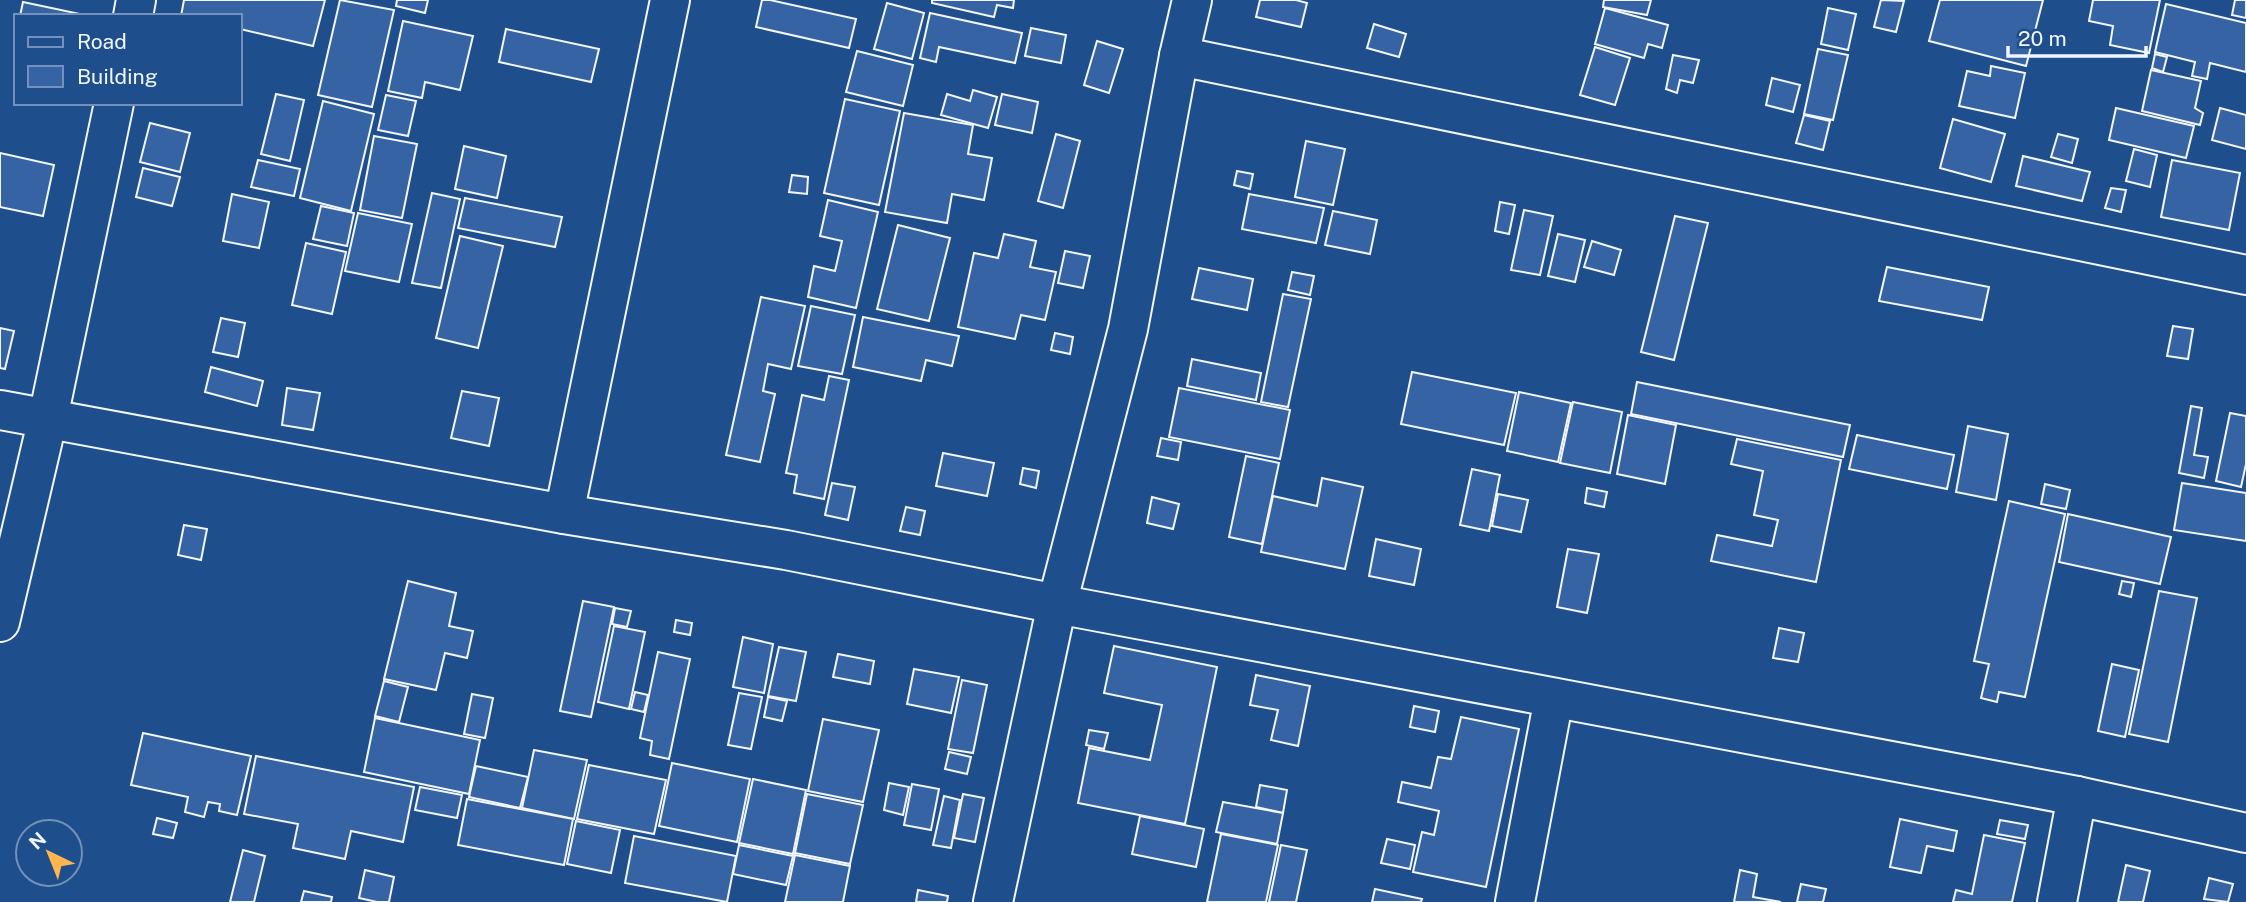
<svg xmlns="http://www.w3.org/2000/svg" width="2246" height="902" font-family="'Public Sans',sans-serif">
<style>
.building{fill:#3563a3;stroke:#f2f6ff;stroke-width:2}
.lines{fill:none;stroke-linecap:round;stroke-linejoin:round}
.minor-casing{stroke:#f2f6ff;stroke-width:42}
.minor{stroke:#1f4e8c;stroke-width:38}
</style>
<rect width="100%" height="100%" fill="#1f4e8c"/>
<g class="building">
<polygon points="184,0 325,0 313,46 240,29 240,16 181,16"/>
<polygon points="340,0 394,10 372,107 318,95"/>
<polygon points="397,0 428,0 425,13 396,6"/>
<polygon points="762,0 770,0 856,19 849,48 756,27"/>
<polygon points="932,0 1014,0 1013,8 997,5 994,17 932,3"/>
<polygon points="1260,0 1296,0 1307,3 1301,27 1256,17"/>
<polygon points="1604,0 1651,0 1647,15 1603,7"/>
<polygon points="1881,0 1904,1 1896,32 1874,27"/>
<polygon points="1940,0 2043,0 2026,66 1929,41"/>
<polygon points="2093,0 2160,0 2149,53 2110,45 2113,26 2089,21"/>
<polygon points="2235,0 2246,0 2246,18 2232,15"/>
<polygon points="23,2 80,14 80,16 20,16"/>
<polygon points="887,3 924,13 912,59 874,49"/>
<polygon points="2166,4 2246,23 2246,72 2210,63 2207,79 2192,76 2195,62 2155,52"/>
<polygon points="1605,8 1668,25 1662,48 1648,44 1644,58 1595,44"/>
<polygon points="1828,8 1856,14 1848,50 1821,44"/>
<polygon points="930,13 1022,33 1015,63 939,47 936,62 920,58"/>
<polygon points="403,21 473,36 460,90 425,82 422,98 388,91"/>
<polygon points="1374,24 1406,34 1399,57 1367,48"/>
<polygon points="1031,28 1066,35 1061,63 1025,56"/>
<polygon points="506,29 599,49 591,82 499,62"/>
<polygon points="1097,41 1123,49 1109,93 1084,85"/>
<polygon points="1595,47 1630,58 1615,105 1580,95"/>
<polygon points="1818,49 1848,55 1833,120 1804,114"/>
<polygon points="857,51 913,65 903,106 846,92"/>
<polygon points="2155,54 2167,57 2163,72 2152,68"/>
<polygon points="1673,55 1699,60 1693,83 1680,80 1677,93 1666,89"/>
<polygon points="1991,66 2025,73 2015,118 1959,106 1967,71 1990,76"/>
<polygon points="2151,70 2201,81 2195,108 2203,113 2200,125 2142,111"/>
<polygon points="1772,78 1800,85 1793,112 1766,105"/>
<polygon points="973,90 997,97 988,128 941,115 947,94 970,101"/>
<polygon points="276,94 304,100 290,161 261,154"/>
<polygon points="1002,94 1038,102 1032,133 995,125"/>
<polygon points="386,95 416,101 408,136 378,130"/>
<polygon points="845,99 900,111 879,205 824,193"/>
<polygon points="323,101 374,114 351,211 300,198"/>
<polygon points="2116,108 2194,126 2186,158 2109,140"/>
<polygon points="2220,108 2246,115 2246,149 2212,140"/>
<polygon points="904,113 973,125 968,154 992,158 984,200 952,194 947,223 885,212"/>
<polygon points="1804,115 1830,121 1823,150 1796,143"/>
<polygon points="1953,119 2005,134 1991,182 1940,168"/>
<polygon points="150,123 190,133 180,172 140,162"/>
<polygon points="1056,134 1080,141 1063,208 1038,201"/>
<polygon points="2058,134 2078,139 2072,163 2051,157"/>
<polygon points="374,136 417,144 402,218 360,210"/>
<polygon points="1306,141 1345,149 1333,205 1295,197"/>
<polygon points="464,146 506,156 497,198 455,189"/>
<polygon points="2134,149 2157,155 2150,187 2126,181"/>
<polygon points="0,153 54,165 43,216 0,207"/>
<polygon points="2023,156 2090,172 2082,201 2016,186"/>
<polygon points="258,160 300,169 294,196 251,187"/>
<polygon points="2172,160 2240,173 2229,230 2161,217"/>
<polygon points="143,168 180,177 172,206 136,197"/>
<polygon points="1237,171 1253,174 1250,189 1234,185"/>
<polygon points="792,175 808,177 807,194 789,192"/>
<polygon points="2111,188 2126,190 2121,212 2105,208"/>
<polygon points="432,193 460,199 441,288 412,283"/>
<polygon points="232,194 269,202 259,248 223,241"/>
<polygon points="1249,194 1324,208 1316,243 1242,229"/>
<polygon points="465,198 562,217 555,247 458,228"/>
<polygon points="828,200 878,212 856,308 808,297 814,266 835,271 842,241 820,236"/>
<polygon points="1500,202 1515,205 1509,234 1495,231"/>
<polygon points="321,206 354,213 347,246 313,239"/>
<polygon points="1524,210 1553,216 1540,275 1511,270"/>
<polygon points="1333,211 1377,220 1370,254 1325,245"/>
<polygon points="358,213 412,224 399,282 345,271"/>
<polygon points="1675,216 1708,223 1674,360 1641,352"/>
<polygon points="898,225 950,238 929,321 877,309"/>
<polygon points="1004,234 1036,241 1030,267 1056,272 1045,320 1021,315 1015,339 958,327 974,253 998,258"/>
<polygon points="1558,234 1585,240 1575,282 1548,276"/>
<polygon points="460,236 503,246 478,348 436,338"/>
<polygon points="1592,241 1621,250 1614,275 1584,267"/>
<polygon points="306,243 346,252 332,314 292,305"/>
<polygon points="1065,251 1090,256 1083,288 1058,283"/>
<polygon points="1887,267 1989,287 1982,320 1879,301"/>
<polygon points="1199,268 1253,279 1247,310 1192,299"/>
<polygon points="1292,272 1314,276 1310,295 1288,290"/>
<polygon points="1283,294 1311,299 1288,407 1261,402"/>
<polygon points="761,297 805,306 791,369 768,364 763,391 775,394 760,462 726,455"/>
<polygon points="811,306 855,315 842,374 798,366"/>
<polygon points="863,317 959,336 952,366 926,360 921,381 853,367"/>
<polygon points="221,318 245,323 238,357 213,352"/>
<polygon points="2173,326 2193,329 2188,359 2167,356"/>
<polygon points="0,328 14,331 5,369 0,368"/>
<polygon points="1055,333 1073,337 1070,354 1051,350"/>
<polygon points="1192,359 1261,373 1256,400 1187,386"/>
<polygon points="211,367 263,381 257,406 205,392"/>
<polygon points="1412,372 1516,393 1504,445 1401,424"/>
<polygon points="829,376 849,380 824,499 794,493 797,475 786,473 802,395 824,400"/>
<polygon points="1637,382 1850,425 1843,457 1631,414"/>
<polygon points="287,388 320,393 313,430 282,425"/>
<polygon points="1179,388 1290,410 1280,459 1169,437"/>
<polygon points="462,391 499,398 489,446 451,438"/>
<polygon points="1519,392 1571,403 1558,462 1507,451"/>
<polygon points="1573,402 1622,412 1610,473 1560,463"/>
<polygon points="2191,406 2202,408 2194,455 2208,457 2204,478 2179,473"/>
<polygon points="2230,413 2246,416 2246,464 2241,487 2216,481"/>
<polygon points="1628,415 1676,425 1665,484 1617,474"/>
<polygon points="1968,426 2008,434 1996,500 1956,492"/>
<polygon points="1857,435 1954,455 1947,489 1849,469"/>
<polygon points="1161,438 1181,442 1178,460 1157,456"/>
<polygon points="1737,439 1841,460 1816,582 1711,561 1717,535 1772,546 1778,520 1754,515 1763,471 1731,464"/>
<polygon points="943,453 994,463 987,496 936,486"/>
<polygon points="1246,456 1279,463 1262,544 1229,537"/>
<polygon points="1023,468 1039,471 1036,488 1020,484"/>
<polygon points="1472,469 1500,475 1489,531 1460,525"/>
<polygon points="1322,478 1363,487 1345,569 1261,552 1273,496 1317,506"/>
<polygon points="832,483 855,487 848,520 825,515"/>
<polygon points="2182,483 2246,493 2246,541 2174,530"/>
<polygon points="2045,484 2070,490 2066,509 2041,504"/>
<polygon points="1587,488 1607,492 1604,507 1585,503"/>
<polygon points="1498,494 1528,500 1521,532 1492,526"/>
<polygon points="1152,497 1179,504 1173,529 1147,523"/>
<polygon points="2009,501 2065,514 2025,697 1999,692 1997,702 1981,698 1989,664 1974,661"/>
<polygon points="906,507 925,511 920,535 900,531"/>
<polygon points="2068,514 2171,537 2160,584 2059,562"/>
<polygon points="184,525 207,529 201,560 178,555"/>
<polygon points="1376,539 1421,549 1414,585 1369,576"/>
<polygon points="1568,549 1599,554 1587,613 1557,607"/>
<polygon points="408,581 456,593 449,626 473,631 467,658 445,653 436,690 384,679"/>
<polygon points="2122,581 2134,583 2131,597 2119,594"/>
<polygon points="2159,591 2197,598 2168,742 2129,734"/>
<polygon points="583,601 614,607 591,717 560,711"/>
<polygon points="615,608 631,611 627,627 612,624"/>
<polygon points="676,620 692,623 690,635 674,632"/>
<polygon points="614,626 645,632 629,709 598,702"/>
<polygon points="1779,628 1804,633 1798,662 1773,658"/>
<polygon points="743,637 773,644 764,693 733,687"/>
<polygon points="1114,646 1217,667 1185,824 1078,803 1089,748 1150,760 1162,705 1104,693"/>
<polygon points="779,647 806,652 796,701 768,696"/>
<polygon points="658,652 690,659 669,759 650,755 652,741 640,738"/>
<polygon points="838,654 874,661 870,684 833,677"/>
<polygon points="2112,664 2139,670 2125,737 2098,731"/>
<polygon points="914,669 959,677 951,713 907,704"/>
<polygon points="1256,675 1310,686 1298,746 1271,740 1278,710 1250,705"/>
<polygon points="962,680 987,685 973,753 948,749"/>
<polygon points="384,681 408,687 399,722 375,716"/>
<polygon points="635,692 648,695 644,712 631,709"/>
<polygon points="739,693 762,697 751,749 728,745"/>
<polygon points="472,694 493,698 485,738 464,734"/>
<polygon points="768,697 787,701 782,721 764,717"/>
<polygon points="1414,706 1439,711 1435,732 1410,727"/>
<polygon points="1461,717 1519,729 1486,887 1413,872 1422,832 1434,835 1439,811 1398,802 1402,782 1431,788 1438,757 1451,759"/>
<polygon points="375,718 480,740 469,794 364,772"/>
<polygon points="823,719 879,730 863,802 808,791"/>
<polygon points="1089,730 1108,733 1104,749 1086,745"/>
<polygon points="143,733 251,756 237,815 219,811 220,804 208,802 204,817 185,812 188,797 131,785"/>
<polygon points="534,750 587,760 574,819 522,808"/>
<polygon points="949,752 971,757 967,774 945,769"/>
<polygon points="256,756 414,787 403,842 351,831 345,859 293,848 298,824 244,814"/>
<polygon points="672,763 750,779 737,842 659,826"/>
<polygon points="589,765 666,780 654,834 577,819"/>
<polygon points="476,766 528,777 520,808 469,797"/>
<polygon points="753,779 806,790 793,854 739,843"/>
<polygon points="889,783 909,787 903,815 884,810"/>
<polygon points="912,784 939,789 931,830 904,825"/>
<polygon points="1260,785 1287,790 1283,813 1256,807"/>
<polygon points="420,787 462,795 457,818 415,810"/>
<polygon points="807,794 863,805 850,864 795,853"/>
<polygon points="963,794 984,798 975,842 954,838"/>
<polygon points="944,796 960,800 951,848 933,845"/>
<polygon points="467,799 573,819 564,865 458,845"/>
<polygon points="1223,802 1283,813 1277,844 1216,832"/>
<polygon points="1140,816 1204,829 1196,867 1132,854"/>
<polygon points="157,818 177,823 173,838 153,834"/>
<polygon points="1900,819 1957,831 1953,851 1927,846 1921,873 1890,867"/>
<polygon points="2000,820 2028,825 2025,839 1997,834"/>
<polygon points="576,821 620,830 611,873 567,864"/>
<polygon points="1221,834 1278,845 1266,902 1207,902"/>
<polygon points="1984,835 2025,843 2012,902 1953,902 1956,890 1972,894"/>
<polygon points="634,836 736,856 727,902 625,883"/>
<polygon points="1387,839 1415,845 1410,869 1381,863"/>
<polygon points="739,845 793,856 786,885 733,874"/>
<polygon points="1281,845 1307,850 1296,902 1269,902"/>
<polygon points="243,850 265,856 254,902 230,902"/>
<polygon points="795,855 850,866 843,902 785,902"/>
<polygon points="2126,865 2150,871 2143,902 2118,902"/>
<polygon points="365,870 394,877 389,902 377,902 359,898"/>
<polygon points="1740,870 1757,874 1753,897 1781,902 1734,902"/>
<polygon points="2209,878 2233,884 2228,902 2204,899"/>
<polygon points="1801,884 1826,889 1823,902 1797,902"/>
<polygon points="1375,889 1422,899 1421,902 1372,902"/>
<polygon points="918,890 948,896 947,902 916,902"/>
<polygon points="304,891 332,897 331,902 301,902"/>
</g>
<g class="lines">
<g class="minor-casing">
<g id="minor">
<polyline points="133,16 136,0"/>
<polyline points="1179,56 2246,275"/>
<polyline points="0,410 564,514 786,550 1057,604 2077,796 2246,833"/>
<polyline points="564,514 670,0"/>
<polyline points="0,622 48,418 114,103"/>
<polyline points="993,902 1057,604 1128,329 1179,56 1192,0"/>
<polyline points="1515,902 1554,698"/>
<polyline points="2057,902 2077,796"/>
</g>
</g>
<use href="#minor" class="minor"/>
</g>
<rect x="14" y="14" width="228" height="91" fill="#1f4e8c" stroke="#7391ba" stroke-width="2"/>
<rect x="28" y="37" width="35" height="10" fill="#1f4e8c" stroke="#7391ba" stroke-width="2"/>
<text x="77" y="49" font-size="21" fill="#f2f6ff">Road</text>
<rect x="28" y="66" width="35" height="21" fill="#3563a3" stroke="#7391ba" stroke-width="2"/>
<text x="77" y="84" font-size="21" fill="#f2f6ff">Building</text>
<g transform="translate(49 853) rotate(317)"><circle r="33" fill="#1f4e8c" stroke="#7391ba" stroke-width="2"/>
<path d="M0-5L12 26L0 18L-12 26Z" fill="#ffb74d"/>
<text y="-10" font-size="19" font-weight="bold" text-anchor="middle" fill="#f2f6ff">N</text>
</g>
<path d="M2008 46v10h138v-10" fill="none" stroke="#f2f6ff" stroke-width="3.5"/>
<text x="2018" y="46" font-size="21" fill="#f2f6ff" stroke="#1f4e8c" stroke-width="5" paint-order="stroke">20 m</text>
</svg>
